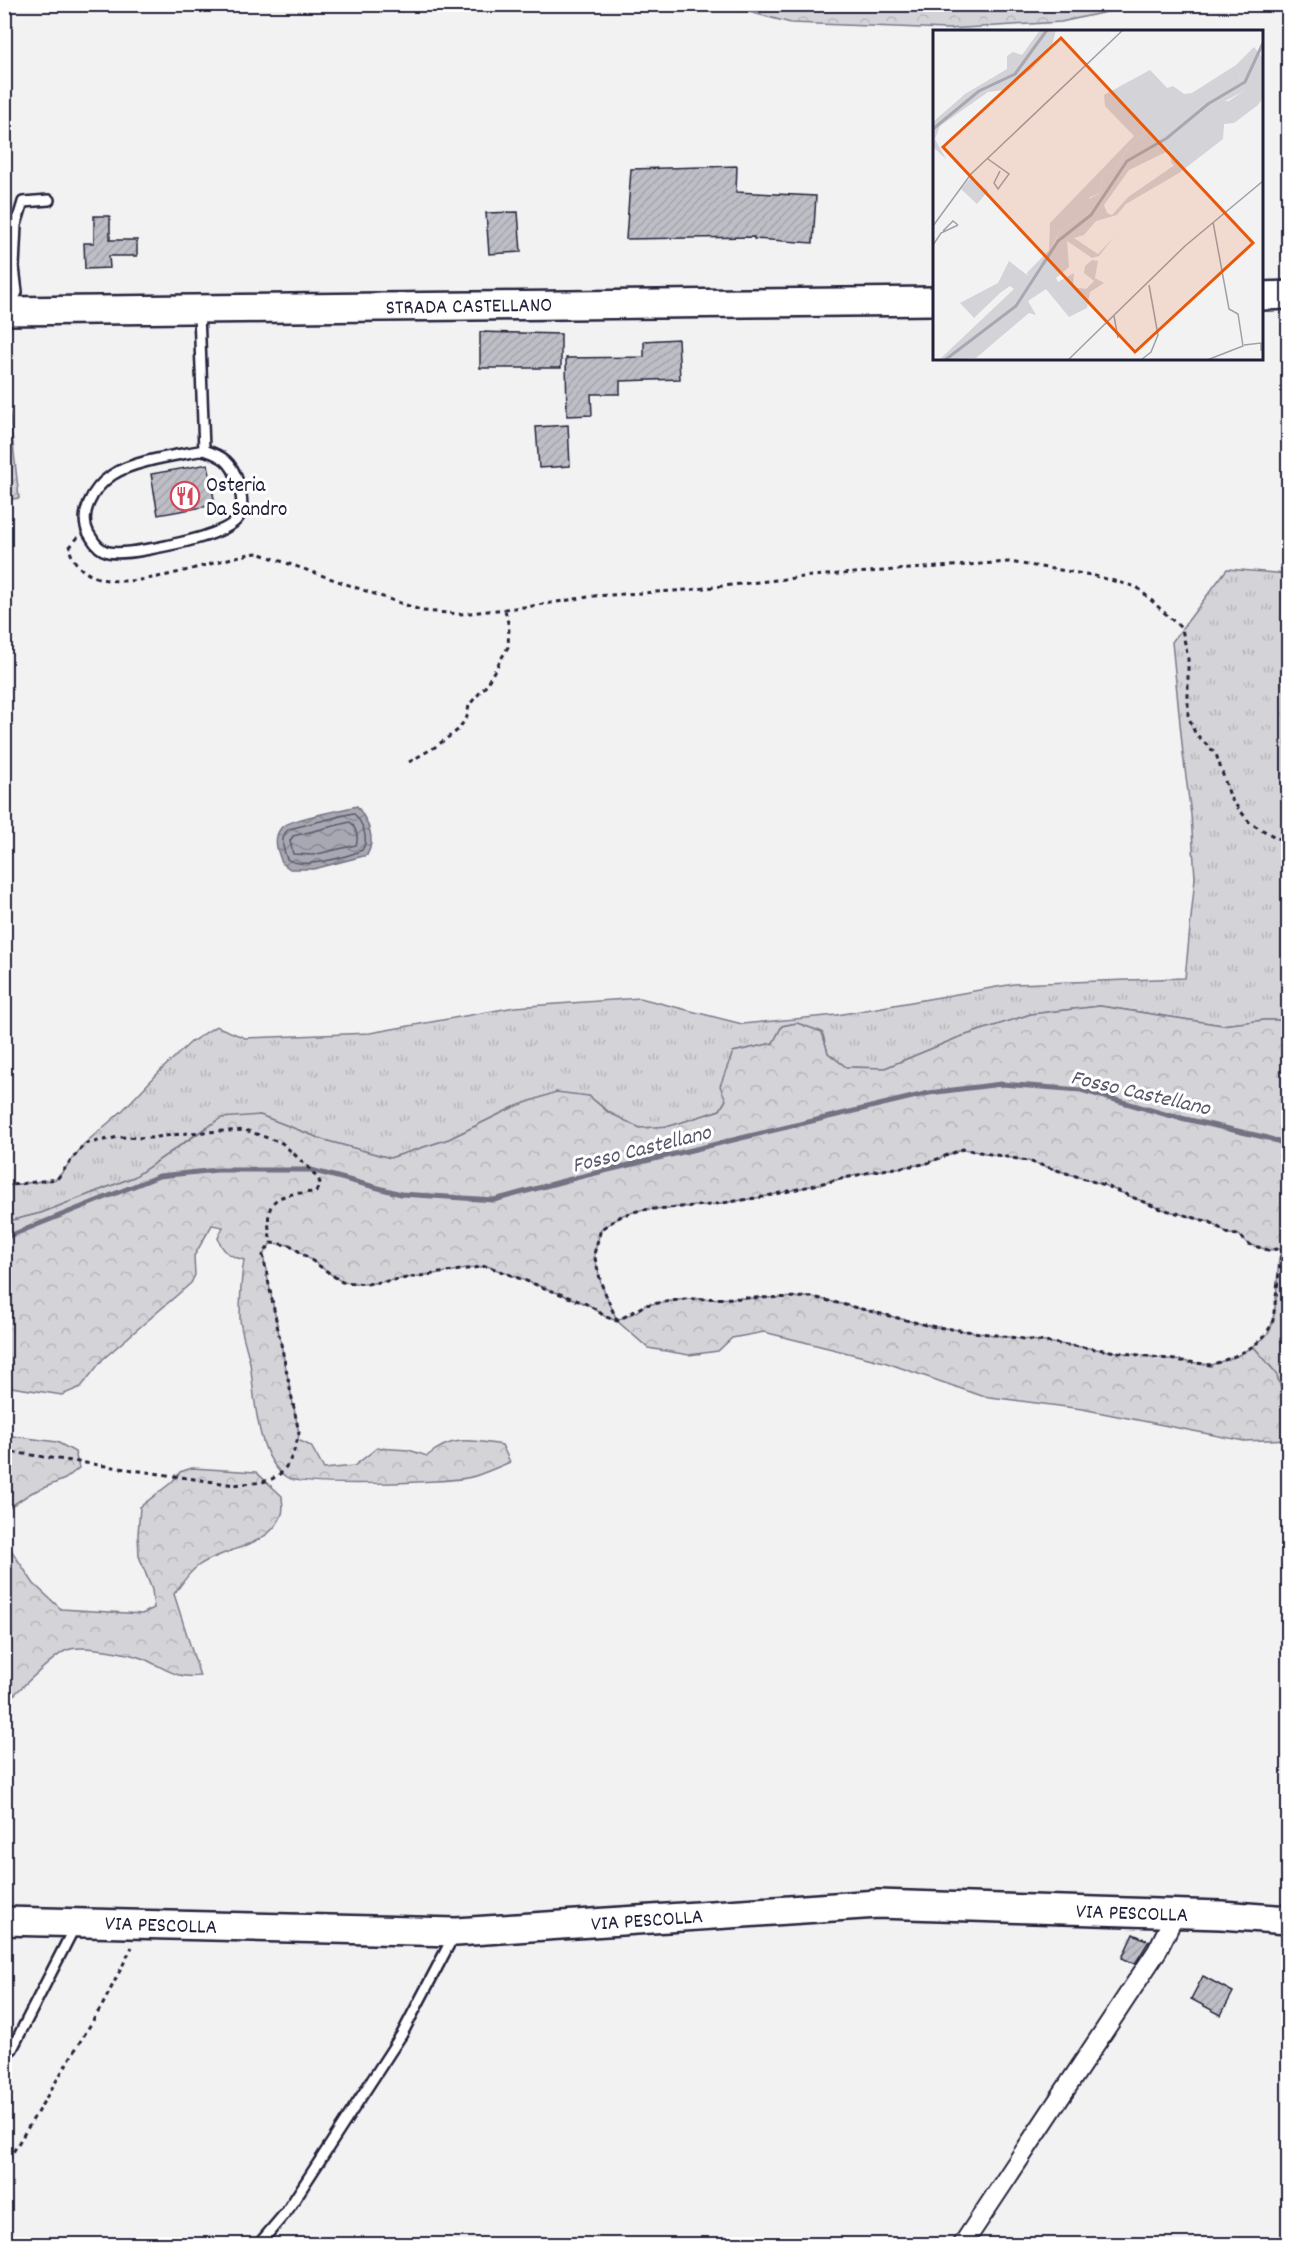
<svg xmlns="http://www.w3.org/2000/svg" width="1293" height="2249" font-family="Dekko,sans-serif">
<style>
.grass{fill:url(#grass-tufts);stroke:#7a7a8a;stroke-width:1.5}
.forest{fill:url(#forest-crowns);stroke:#7a7a8a;stroke-width:1.5}
.garden{fill:url(#garden-furrows);stroke:#7a7a8a;stroke-width:1.5}
.water{fill:url(#water-waves);stroke:#727282;stroke-width:1.5}
.lines{fill:none;stroke-linecap:round;stroke-linejoin:round}
.shore{stroke:#58586b;stroke-width:1.5}
.stream{stroke:#727282;stroke-width:5}
.building{fill:url(#building-hatch);stroke:#22223b;stroke-width:1.5}
.lane-casing{stroke:#22223b;stroke-width:14}
.street-casing{stroke:#22223b;stroke-width:22}
.secondary-casing{stroke:#22223b;stroke-width:32}
.path{stroke:#22223b;stroke-width:3;stroke-dasharray:4.5 4.5;stroke-linecap:butt}
.lane{stroke:#fff;stroke-width:9}
.street{stroke:#fff;stroke-width:18}
.secondary{stroke:#fff;stroke-width:27}
.labels{text-anchor:middle;stroke-width:6;stroke-linejoin:round;paint-order:stroke}
.street-label{font-size:21px;fill:#22223b;stroke:#fff}
.poi-label{font-size:21px;fill:#22223b;stroke:#fff;text-anchor:start}
.water-label{font-size:22px;font-style:italic;fill:#58586b;stroke:#fff}
.inset-river{fill:none;stroke:#a8a8b2;stroke-width:3}
.inset-road{fill:none;stroke:#9f9fa9;stroke-width:1.5}
.view{fill:#e8590c;fill-opacity:0.15;stroke:#e8590c;stroke-width:3}
.inset-edge{fill:none;stroke:#22223b;stroke-width:3}
</style>
<defs>
<pattern id="grass-tufts" width="24" height="20" patternUnits="userSpaceOnUse" patternTransform="scale(1.5)"><rect width="24" height="20" fill="#d3d3d8"/><path d="M3 7l-1-3M5 7V3M7 7l1-3M15 17l-1-3M17 17v-4M19 17l1-3" fill="none" stroke="#b5b5ba"/></pattern>
<pattern id="forest-crowns" width="20" height="18" patternUnits="userSpaceOnUse" patternTransform="scale(1.5)"><rect width="20" height="18" fill="#d3d3d8"/><path d="M2 6a3 3 0 1 1 6 0M12 15a3 3 0 1 1 6 0" fill="none" stroke="#b5b5ba"/></pattern>
<pattern id="garden-furrows" width="10" height="10" patternUnits="userSpaceOnUse" patternTransform="scale(1.5)"><rect width="10" height="10" fill="#d3d3d8"/><path d="M-1 1l2-2M0 10L10 0M9 11l2-2" fill="none" stroke="#b5b5ba"/></pattern>
<pattern id="water-waves" width="16" height="10" patternUnits="userSpaceOnUse" patternTransform="scale(1.5)"><rect width="16" height="10" fill="#a8a8b2"/><path d="M0 5q4-4 8 0t8 0" fill="none" stroke="#888892"/></pattern>
<pattern id="building-hatch" width="6" height="6" patternUnits="userSpaceOnUse" patternTransform="scale(1.5)"><rect width="6" height="6" fill="#bebec6"/><path d="M-1 1l2-2M0 6l6-6M5 7l2-2" fill="none" stroke="#a3a3ab"/></pattern>
</defs>
<rect width="100%" height="100%" fill="#f2f2f3"/>
<filter id="ink" filterUnits="userSpaceOnUse"><feTurbulence type="fractalNoise" baseFrequency=".0167" numOctaves="2"/><feDisplacementMap in="SourceGraphic" scale="12" xChannelSelector="R" yChannelSelector="G"/><feConvolveMatrix kernelMatrix="1 2 1 2 8 2 1 2 1" color-interpolation-filters="sRGB"/></filter>
<g filter="url(#ink)">
<g class="grass">
<path d="M1227,569l61,5v446h-24l-42,5 -122,-19 -69,8 -74,24 -72,30 -39,-1 -18,-14 -6,-21 -25,-9 -15,3 -9,17 -40,9 -7,48 -6,10c-23,8 -55,21 -79,18 -15,-2 -41,-22 -52,-32l-75,11 -65,32 -59,19 -66,-18 -64,-25 -52,11 -74,51 -93,36 -36,9v-36l52,-7 27,-35 38,-33 40,-42 29,-27 25,-16 29,12 125,-5 145,-26 125,-9 102,26 95,-9 177,-31 171,-6 10,-100 -4,-63 -8,-61 -11,-112z"/>
<path d="M1288,1245v150l-5,-1 -7,-21 -23,-27c7,-5 14,-9 17,-17 7,-15 7,-52 9,-71l3,-9z"/>
</g>
<g class="forest">
<polygon points="722,5 722,4 1138,5 1061,22 948,29 791,23"/>
<path d="M1100,1006l122,19 42,-5h24v225l-6,4 -14,1 -20,-6 -9,-9 -10,-1 -19,-12 -52,-14 -57,-24 -73,-23 -65,-12 -38,15 -50,7 -112,26 -54,8 -68,5 -18,5 -22,14 -7,25 7,29 16,37 19,-8 9,-7 40,-6 128,-2 117,29 281,39 26,-9 16,-10 23,27 7,21 5,1v44l-44,2 -162,-32 -100,-13 -98,-34 -120,-30 -32,6 -14,13 -29,4 -41,-7 -31,-27 -11,-4 -17,-12 -102,-39 -120,18 -25,-2 -52,-37 -19,-2 -8,12 36,178 -1,7 13,6 13,23 30,-3 23,-18 32,2 18,6c25,-21 45,-16 75,-11l8,17c-12,5 -25,11 -38,15 -23,6 -170,11 -186,0 -30,-21 -31,-80 -36,-114 -3,-15 -9,-30 -10,-44 0,-21 1,-40 4,-59 -14,-4 -21,-7 -26,-22l5,-11 -11,-2 -18,31 1,19 -4,8 -88,76 -22,28 -19,8 -57,-9v-164l36,-9 93,-36 87,-59 39,-3 64,25 66,18 59,-19 65,-32 42,-15 33,4 19,16 32,16 30,-2 50,-16 6,-10 -6,-14 13,-34 40,-9 9,-17 15,-3 25,9 6,21 18,14 39,1 72,-30 74,-24z"/>
<polygon points="5,1435 57,1442 75,1452 79,1468 65,1479 31,1493 5,1510"/>
<path d="M192,1468l64,4 26,24c0,5 2,13 0,18 -12,34 -58,33 -84,52 -9,6 -17,19 -24,28l26,82c-25,3 -35,-8 -56,-17 -15,-6 -62,-15 -77,-9 -15,6 -48,41 -62,53v-162l29,43 27,25 81,5 12,-6 -2,-18 -13,-34 -1,-22 2,-27 32,-25 8,-10z"/>
</g>
<polygon class="garden" points="4,361 19,498 5,500 4,500"/>
<path class="water" d="M357,806c10,14 20,32 10,49l-53,14h-24l-8,-6c-4,-11 -10,-24 -1,-35 7,-9 62,-18 76,-22z"/>
<g class="lines">
<g class="shore">
<path d="M353,813c9,8 17,26 9,37 -15,7 -61,20 -75,9 -4,-10 -8,-22 2,-30z"/>
<path d="M350,822c6,5 9,16 6,23l-43,10 -20,-1 -3,-13 3,-5z"/>
</g>
<polyline class="stream" points="4,1238 159,1176 217,1170 311,1170 401,1194 494,1200 575,1178 929,1093 1001,1084 1081,1090 1168,1115 1268,1138 1288,1145"/>
</g>
<g class="building">
<polygon points="737,166 736,192 816,196 813,243 754,239 754,237 626,239 631,169"/>
<polygon points="518,212 521,252 489,254 486,213"/>
<polygon points="94,216 110,216 110,240 137,240 137,256 109,256 110,268 85,269 84,243 94,243"/>
<polygon points="480,332 561,334 561,368 480,368"/>
<polygon points="678,339 680,379 620,381 620,394 591,394 592,415 567,416 566,358 644,357 644,341"/>
<polygon points="568,425 570,466 539,468 536,427"/>
<polygon points="208,464 215,505 158,515 151,474"/>
<polygon points="1133,1934 1149,1941 1135,1964 1122,1958"/>
<polygon points="1203,1976 1233,1992 1221,2015 1191,1999"/>
</g>
<g class="lines">
<g class="lane-casing">
<g id="lane">
<polyline points="10,308 17,292 14,267 16,225 23,202 49,200"/>
<path d="M199,313l5,137c19,6 28,12 34,32 3,10 7,26 0,36 -13,18 -72,28 -94,32 -12,2 -24,4 -36,2 -8,-2 -13,-8 -17,-15 -15,-21 2,-49 21,-62 20,-14 67,-20 92,-25"/>
<polyline points="4,2055 12,2049 75,1926"/>
<polyline points="259,2244 287,2211 402,2034 453,1937"/>
</g>
</g>
<g class="street-casing">
<polyline id="street" points="963,2244 1157,1951 1169,1927 1170,1913"/>
</g>
<g class="secondary-casing">
<g id="secondary">
<polyline points="1262,296 1288,295"/>
<polyline points="4,311 934,301"/>
<polyline points="4,1921 456,1932 878,1904 1221,1915 1288,1920"/>
</g>
</g>
<g class="path">
<path d="M78,537l-9,11c19,69 142,9 189,5l165,58 37,3 72,-8 62,-10 94,-6 124,-14 197,-14 82,13 46,12 45,42 6,29v57l7,18 21,21 15,45 19,24 27,15 11,3"/>
<polyline points="409,762 435,747 458,730 467,717 469,705 485,687 508,647 509,627 505,610"/>
<path d="M4,1186l53,-7 27,-35 35,-7 31,1 38,-5 57,-3 37,13 29,27 9,12 -4,10c-43,2 -53,7 -45,51"/>
<polyline points="617,1321 601,1283 594,1254 601,1229 623,1215 641,1210 709,1205 763,1197 875,1171 925,1164 963,1149 1028,1161 1101,1184 1158,1208 1210,1222 1229,1234 1239,1235 1248,1244 1268,1250 1288,1248"/>
<path d="M4,1451l231,34c10,-2 24,-1 34,-5 19,-6 26,-30 30,-47l-36,-178 8,-12 19,2 52,37 25,2 120,-18 102,39 17,12 11,4 28,-16 40,-6 128,-2 117,29 281,39c25,-9 53,-18 62,-45l9,-71"/>
<polyline points="4,2167 103,2004 132,1947"/>
</g>
<use href="#lane" class="lane"/>
<use href="#street" class="street"/>
<use href="#secondary" class="secondary"/>
</g>
</g>
<defs>
<g id="restaurant-ring" transform="scale(1.5)"><circle r="9.5" fill="#fff" stroke="#d1495b" stroke-width="1.5"/><path d="M-5-6h1v4h1v-4h1v4h1v-4h1v5L-1.5 .5V6h-2V.5L-5-1ZM5-6V6H3V1.5H1.5Q1.5-4 5-6Z" fill="#d1495b"/></g>
</defs>
<g fill-rule="evenodd">
<use href="#restaurant-ring" x="185" y="496"/>
</g>
<g class="labels">
<g class="street-label">
<text transform="translate(469 305) rotate(-1)" y="7">STRADA CASTELLANO</text>
<text transform="translate(1132 1912) rotate(2)" y="7">VIA PESCOLLA</text>
<text transform="translate(647 1919) rotate(-4)" y="7">VIA PESCOLLA</text>
<text transform="translate(161 1924) rotate(2)" y="7">VIA PESCOLLA</text>
</g>
<g class="poi-label">
<text x="206" y="491">Osteria<tspan x="206" dy="24">Da Sandro</tspan></text>
</g>
<g class="water-label">
<text transform="translate(1141 1091) rotate(13)" y="8">Fosso Castellano</text>
<text transform="translate(641 1147) rotate(-14)" y="8">Fosso Castellano</text>
</g>
</g>
<g transform="translate(933 30)">
<rect width="330" height="330" fill="#f2f2f3"/>
<path d="M303,35l8,26 -19,10 20,2 -20,9 -8,13 1,11 -39,30 -7,-2 -4,-16 -19,-18 -20,16 -14,24 -12,3 -3,20 -10,4 -13,23 -18,11 -12,29 -15,14h-6l23,-24 1,-27 84,-87 -29,-30 -1,-11 46,-25 17,18 6,-2 11,8 8,-1z" fill="#d3d3d8"/>
<path d="M107,0h16l-4,15 -20,24 -29,21 -15,2 -48,34 -5,13 11,20 -13,-12v-25l32,-28 42,-25v-13l6,-4 9,3zM321,17l9,11v40l-5,7 -24,18 -10,1 -1,15 -44,34 -53,31 -9,11 -21,6 -12,14 -10,3 24,16 16,-17 -15,19 -7,2 -25,-17 2,26 -13,11 2,4 16,-9 -1,14 13,2 8,-8 -10,-8 1,-7 7,-6 6,1 -3,17 9,5 -14,9 -3,16 -18,9 -23,-28 -18,12 8,14 -7,-2 -53,45 -37,2 75,-71 -4,-3 -10,7 -26,25 -14,-15 38,-20 11,-22 18,14 11,-6 12,-14 9,-24 18,-11 10,-20 13,-7 3,-20 12,-3 14,-24 20,-16 19,18 -2,4 -37,18 -25,35 3,8 5,2 16,-18 89,-61 -3,-23 31,-10 -21,1 20,-13 -8,-26z" fill="#d3d3d8"/>
<path d="M38,147l17,14 -11,13 -16,-15z" fill="#d3d3d8"/>
<path class="inset-river" d="M0,99l46,-38 36,-17 32,-44M12,330l71,-54 42,-65 33,-26 36,-54 40,-23 41,-34 37,-22 18,-39"/>
<path class="inset-road" d="M55,129l21,15 -11,15 -4,-6 6,-12M0,196l38,-52 152,-144M10,201l10,-10 5,4M0,215l8,-12 17,-8M181,286l4,22M311,315l17,-2v8M135,330l117,-114 78,-65M208,330l10,-8 7,-17 -9,-50M274,330l36,-14 -5,-32 -9,-5 -16,-87"/>
<path class="view" d="M128,8l192,205 -118,109 -192,-205z"/>
<rect width="330" height="330" class="inset-edge"/>
</g>
<rect width="1293" height="2249" fill="none" stroke="#fff" stroke-width="24"/>
<rect x="12" y="12" width="1269" height="2225" fill="none" stroke="#22223b" stroke-width="2" filter="url(#ink)"/>
</svg>
